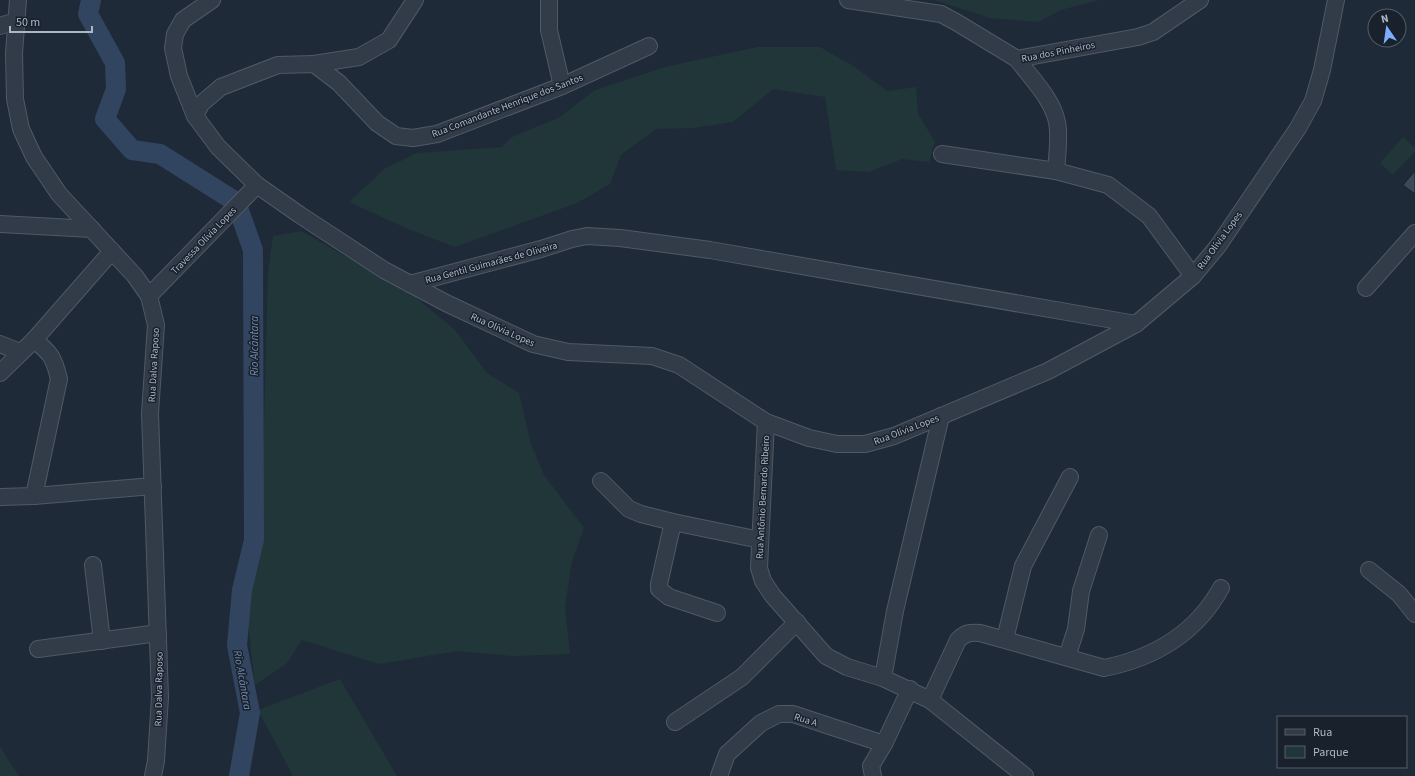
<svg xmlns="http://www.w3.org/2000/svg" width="1415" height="776" font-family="'Source Sans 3',sans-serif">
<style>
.green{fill:#213639}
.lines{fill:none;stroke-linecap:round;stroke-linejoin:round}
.river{stroke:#324560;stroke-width:20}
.building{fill:#3b4858;stroke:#1a232e}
.minor-casing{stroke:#505966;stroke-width:18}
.minor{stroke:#323b48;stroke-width:16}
.labels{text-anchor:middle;stroke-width:3;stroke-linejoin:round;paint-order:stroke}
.street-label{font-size:10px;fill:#acb6c5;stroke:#18212c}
.water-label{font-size:11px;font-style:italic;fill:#748daf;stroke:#18212c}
</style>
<rect width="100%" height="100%" fill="#1f2a38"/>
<g class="green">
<polygon points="934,0 1099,0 1061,10 1038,22 990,18"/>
<polygon points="757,47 820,47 855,67 887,91 916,87 918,113 935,142 929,162 902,159 869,172 836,170 825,97 773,89 733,122 693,128 656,129 621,155 610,184 577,203 455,247 408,229 349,202 384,169 417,153 502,147 512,137 560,117 595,90 665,67"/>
<polygon points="1403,137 1415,148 1415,151 1393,175 1380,163"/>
<polygon points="301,231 412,294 455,330 487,373 519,393 531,444 544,475 584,528 572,561 565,607 570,654 512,656 457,651 379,664 302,640 286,664 255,685 247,615 261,539 268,272 273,236"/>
<polygon points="340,679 397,776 293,776 258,710"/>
<polygon points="0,747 19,776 0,776"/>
</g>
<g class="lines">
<polyline class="river" points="91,0 88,14 115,63 116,89 105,119 132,150 160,154 236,202 253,250 254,540 242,590 237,645 250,713 239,776"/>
</g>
<polygon class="building" points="1415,171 1415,194 1403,185"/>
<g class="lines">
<g class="minor-casing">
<g id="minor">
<polyline points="18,0 14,53 15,99 21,129 34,157 59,194 135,276 149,296 156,325 150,413 160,697 156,761 153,776"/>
<polyline points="212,0 183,20 175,34 173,48 179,76 195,116 218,147 257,185 300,215 384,270 446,303 533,344 568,352 652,356 679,365 766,422 809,438 837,444 865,444 894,436 1048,371 1136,324 1193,276 1218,246 1298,128 1313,101 1322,70 1336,0"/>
<polyline points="549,0 549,30 562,86"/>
<polyline points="848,0 941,14 956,22 1017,59 1138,37 1153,32 1200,0"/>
<polyline points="0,26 16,21"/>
<path d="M1017,59c14,19 35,39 40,63 3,15 0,33 -1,49"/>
<polyline points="314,64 359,57 389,40 415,0"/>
<polyline points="195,116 201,104 221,87 278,65 314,64 339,83 377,123 396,136 413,138 437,134 562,86 649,46"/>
<polyline points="942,154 1056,171 1108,185 1149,216 1193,276"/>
<polyline points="0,224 92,229"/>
<polyline points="410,284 541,249 572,239 587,236 620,238 710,250 1136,324"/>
<polyline points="1366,288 1415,233"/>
<polyline points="149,296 257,185"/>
<polyline points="0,344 20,352"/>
<polyline points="0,373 34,340 112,251"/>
<polyline points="941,416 895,611 883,678 930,700 1025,776"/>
<polyline points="766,422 759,568 763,581 773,596 826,656 847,667 883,678"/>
<polyline points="601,481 629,509 641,514 673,522 760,540"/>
<path d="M34,496l25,-117c-5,-21 -8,-26 -25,-39"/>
<polyline points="0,497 34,496 153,486"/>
<polyline points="673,522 659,584 659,589 669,597 717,613"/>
<polyline points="93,565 102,641"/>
<polyline points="1369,570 1399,594 1415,614"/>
<polyline points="1005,639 1023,566 1070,477"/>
<polyline points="38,649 158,633"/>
<polyline points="1067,657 1076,629 1081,591 1099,535"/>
<path d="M930,700l28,-60c7,-7 12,-8 22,-7l124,35c50,-10 92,-35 117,-80"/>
<polyline points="675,722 742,677 797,622"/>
<polyline points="719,776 727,754 761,723 779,714 793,714 884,744"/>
<polyline points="873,776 871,766 884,744 910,689"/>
</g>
</g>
<use href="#minor" class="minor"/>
</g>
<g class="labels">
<g class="street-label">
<text transform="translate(1058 51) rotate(-11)" y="4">Rua dos Pinheiros</text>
<text transform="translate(507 105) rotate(-21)" y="4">Rua Comandante Henrique dos Santos</text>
<text transform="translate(203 240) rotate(-46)" y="4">Travessa Olívia Lopes</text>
<text transform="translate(1219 240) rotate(-54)" y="4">Rua Olívia Lopes</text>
<text transform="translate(491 262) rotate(-15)" y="4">Rua Gentil Guimarães de Oliveira</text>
<text transform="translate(503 329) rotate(24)" y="4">Rua Olívia Lopes</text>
<text transform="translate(153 365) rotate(-87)" y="4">Rua Dalva Raposo</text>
<text transform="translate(906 429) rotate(-21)" y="4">Rua Olívia Lopes</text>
<text transform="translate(762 497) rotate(-87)" y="4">Rua Antônio Bernardo Ribeiro</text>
<text transform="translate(158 689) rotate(-89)" y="4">Rua Dalva Raposo</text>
<text transform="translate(806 719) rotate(17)" y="4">Rua A</text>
</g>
<g class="water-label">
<text transform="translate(254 346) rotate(-90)" y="4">Rio Alcântara</text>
<text transform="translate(243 680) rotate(80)" y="4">Rio Alcântara</text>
</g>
</g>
<rect x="1277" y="716" width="130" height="52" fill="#18212c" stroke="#535d69"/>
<rect x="1285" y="729" width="20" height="6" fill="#323b48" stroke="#535d69"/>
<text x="1313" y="736" font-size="12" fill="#acb6c5">Rua</text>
<rect x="1285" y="746" width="20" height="12" fill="#213639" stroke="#535d69"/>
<text x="1313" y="756" font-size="12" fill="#acb6c5">Parque</text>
<g transform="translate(1387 28) rotate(347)"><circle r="19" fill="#18212c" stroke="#535d69"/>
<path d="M0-3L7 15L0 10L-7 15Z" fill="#7badfc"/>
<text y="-6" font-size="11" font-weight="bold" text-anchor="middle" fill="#acb6c5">N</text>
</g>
<path d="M10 26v6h82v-6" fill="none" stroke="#acb6c5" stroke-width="2"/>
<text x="16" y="26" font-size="12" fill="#acb6c5" stroke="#18212c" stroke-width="3" paint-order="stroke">50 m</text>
</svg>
